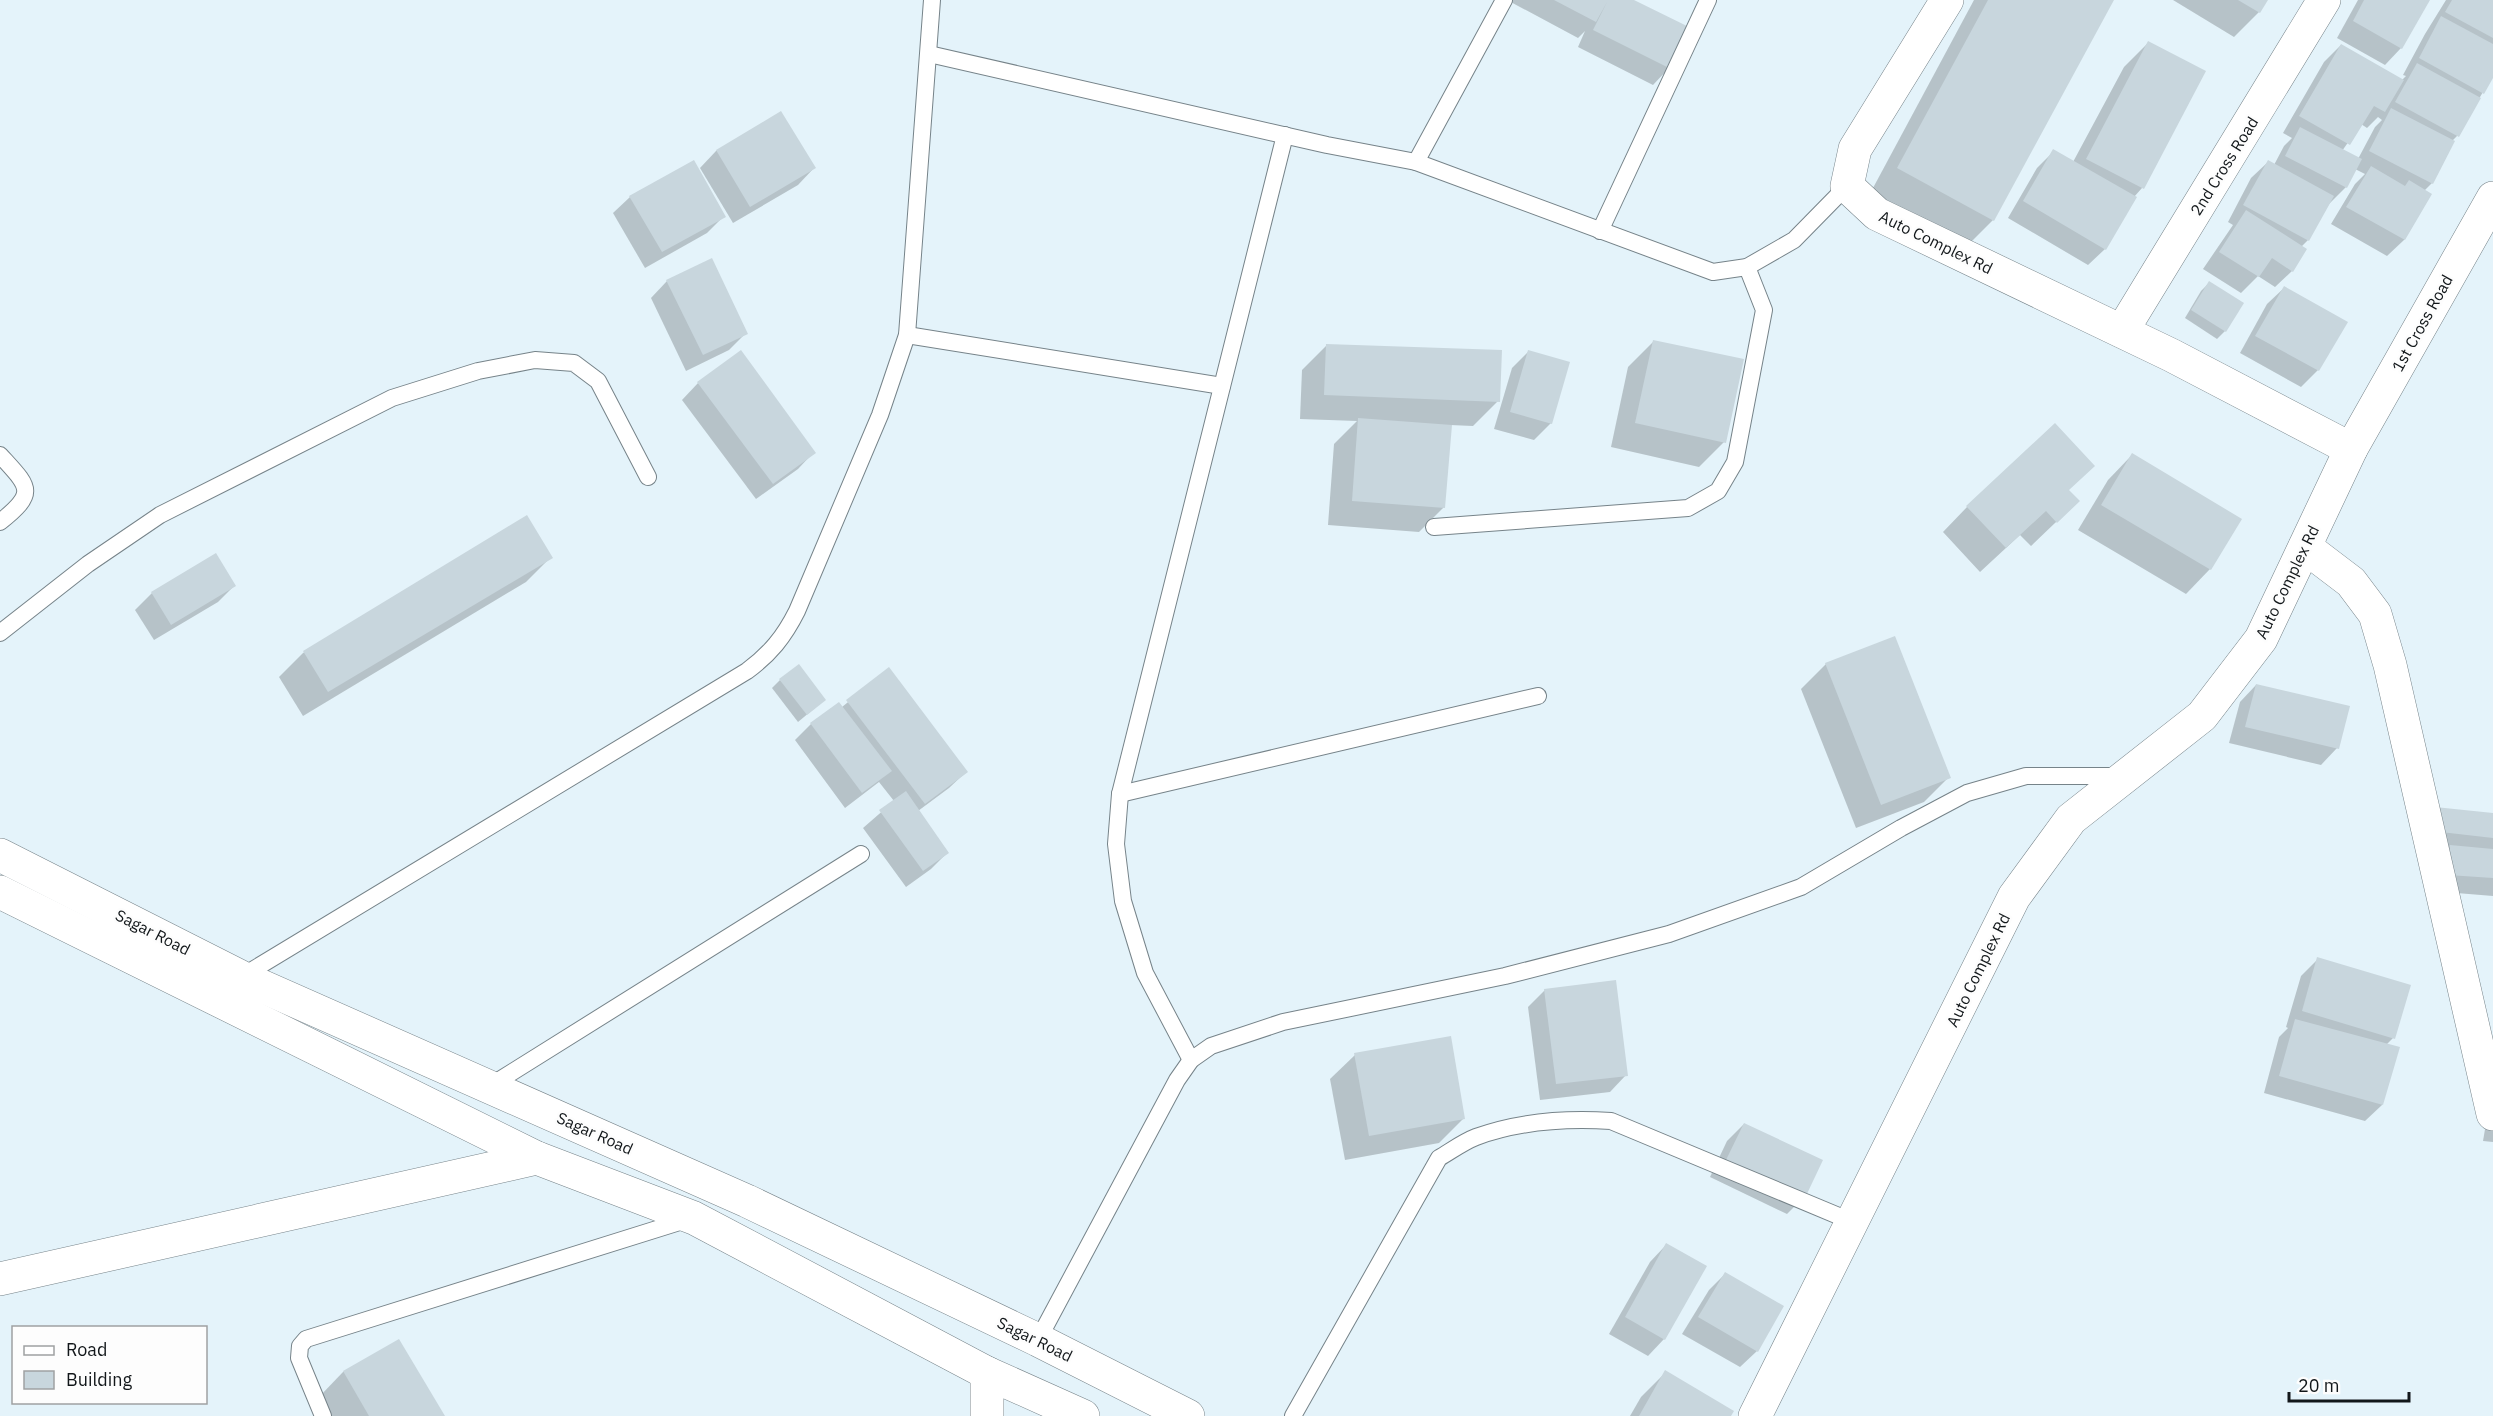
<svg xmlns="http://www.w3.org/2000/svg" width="2493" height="1416" font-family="'IBM Plex Sans',sans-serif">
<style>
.shadow{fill:#0003;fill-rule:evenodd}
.building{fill:#c8d6dd}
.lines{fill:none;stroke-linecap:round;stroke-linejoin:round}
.lane-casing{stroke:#768389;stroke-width:18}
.street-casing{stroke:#768389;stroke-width:34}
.secondary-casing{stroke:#768389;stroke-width:34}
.highway-casing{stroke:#768389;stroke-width:34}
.lane{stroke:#fff;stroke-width:16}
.street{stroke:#fff;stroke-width:33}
.secondary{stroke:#fff;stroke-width:33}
.highway{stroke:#fff;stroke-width:33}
.labels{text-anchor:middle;stroke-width:5;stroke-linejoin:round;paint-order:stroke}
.street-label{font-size:16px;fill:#12171a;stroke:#fdfdfd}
</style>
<rect width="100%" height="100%" fill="#e4f3fa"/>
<g class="shadow">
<polygon points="1507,0 1631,0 1669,68 1653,85 1578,47 1585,31 1578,38"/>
<polygon points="1974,0 2112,0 1993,220 1961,252 1866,201"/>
<polygon points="2173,0 2266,0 2259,12 2234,37"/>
<polygon points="2358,0 2428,0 2401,48 2385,65 2337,38"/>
<path d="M2446,0h47v75l-36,61 -5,5 -20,42 -8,8 6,3 -26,46 -17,16 -56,-32 24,-40 10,-10 -10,-5 -9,18 -17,17 -21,36 -7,7 -9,24 -17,16 -17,-11 -17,17 -38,-24 30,-44 -5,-3 23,-44 17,-16 6,3 10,-19 8,-8 -9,-5 41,-71 17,-17 61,35 4,-4 -3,-1 22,-41zM2378,117l4,3 -7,7 -17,32 -16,-8 19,-27 6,4z"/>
<polygon points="2148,43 2142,188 2134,197 2105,249 2088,265 2008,218 2037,168 2054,151 2073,162 2124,67"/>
<polygon points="781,113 814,168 798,185 733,223 700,168 716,151"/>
<polygon points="630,197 724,216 707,233 645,268 613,213"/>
<polygon points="667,281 746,333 729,350 686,371 651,298"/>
<polygon points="2209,283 2225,331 2217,339 2185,318 2201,291"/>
<polygon points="2284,288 2318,370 2301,387 2240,353 2267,304"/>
<polygon points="1653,342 1724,442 1699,467 1611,447 1628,367"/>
<polygon points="1327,345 1498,401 1473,426 1450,425 1444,507 1419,532 1328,525 1334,444 1357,421 1300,419 1302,370"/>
<polygon points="1528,352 1551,423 1534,440 1494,429 1512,368"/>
<polygon points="698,383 814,452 798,469 756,499 682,400"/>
<polygon points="2132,455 2210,569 2186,594 2078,530 2108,480"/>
<polygon points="2068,491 2078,501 2031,546 2020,535 1980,572 1943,532 1967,507"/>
<polygon points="527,517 551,557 526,582 303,716 279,677 303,653"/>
<polygon points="234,586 218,602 154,640 135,610 152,593"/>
<polygon points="1826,664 1949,777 1924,802 1856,828 1801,689"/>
<polygon points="889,669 966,772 949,788 918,811 947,853 931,869 906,887 863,828 894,801 879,782 845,808 795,740 811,724 842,707"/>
<polygon points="780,680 816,707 798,722 772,688"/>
<polygon points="2256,685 2337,748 2321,765 2229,743 2240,702"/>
<polygon points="2493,814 2493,896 2432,891 2419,825"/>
<polygon points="2318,959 2393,1038 2386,1045 2382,1105 2365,1121 2264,1093 2279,1037 2288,1028 2286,1027 2301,976"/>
<polygon points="1545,990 1626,1075 1610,1092 1540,1100 1528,1007"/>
<polygon points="1355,1055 1464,1118 1439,1143 1345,1160 1330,1079"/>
<polygon points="2493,1082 2493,1142 2483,1141"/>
<polygon points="1744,1124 1804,1197 1787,1214 1710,1177 1727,1141"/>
<polygon points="1666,1245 1664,1339 1648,1356 1609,1334 1650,1262"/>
<polygon points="1725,1274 1757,1351 1740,1367 1682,1334 1709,1290"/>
<polygon points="398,1341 443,1416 330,1416 319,1397 343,1372"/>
<polygon points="1666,1372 1729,1416 1630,1416 1641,1397"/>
</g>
<g class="building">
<polygon points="1554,0 1634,0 1691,28 1671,69 1593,30 1607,2 1596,22"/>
<polygon points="1988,0 2114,0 1994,221 1897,168"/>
<polygon points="2238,0 2268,0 2260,13"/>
<polygon points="2364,0 2430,0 2402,49 2353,21"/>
<polygon points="2452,0 2493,0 2493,38 2445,12"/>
<polygon points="2441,16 2493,44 2493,78 2484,94 2419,58"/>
<polygon points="2148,41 2206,71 2144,189 2086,159"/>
<polygon points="2341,44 2404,80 2385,112 2374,106 2350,145 2299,116"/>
<polygon points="2417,63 2481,98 2459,137 2395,102"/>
<polygon points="2391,108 2455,141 2433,184 2369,151"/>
<polygon points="781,111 816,168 750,207 716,150"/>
<polygon points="2300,127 2362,159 2347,188 2285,156"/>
<polygon points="2053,149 2137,197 2106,250 2023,201"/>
<polygon points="694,160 726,217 662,252 629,196"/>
<polygon points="2268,160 2334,196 2309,241 2243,205"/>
<polygon points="2371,166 2405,186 2409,180 2432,194 2405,240 2346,207"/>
<polygon points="2246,210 2307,249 2293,272 2272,258 2259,277 2219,252"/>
<polygon points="712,258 748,334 703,355 666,280"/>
<polygon points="2209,281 2244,303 2226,332 2191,310"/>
<polygon points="2284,286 2348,322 2319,371 2255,336"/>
<polygon points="1653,340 1744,359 1726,443 1635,423"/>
<polygon points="1326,344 1502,350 1500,402 1324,395"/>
<polygon points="741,350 816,453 773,484 697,382"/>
<polygon points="1528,350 1570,362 1552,424 1510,412"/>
<polygon points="1358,418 1452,425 1445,508 1352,501"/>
<polygon points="2055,423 2095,466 2069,490 2080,501 2057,523 2046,511 2006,548 1966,506"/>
<polygon points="2132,453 2242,519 2211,570 2101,505"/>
<polygon points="527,515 553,558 328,692 303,651"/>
<polygon points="216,553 236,586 171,625 151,592"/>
<polygon points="1895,636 1951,778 1881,805 1825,663"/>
<polygon points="799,664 826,700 807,715 779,679"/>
<polygon points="889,667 968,772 925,804 846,700"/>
<polygon points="2256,684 2350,706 2339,749 2245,727"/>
<polygon points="839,702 892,771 862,793 810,723"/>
<polygon points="906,791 949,853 923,871 879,810"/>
<polygon points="2435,807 2493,813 2493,838 2432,831"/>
<polygon points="2450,845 2493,849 2493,878 2448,875"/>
<polygon points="2317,957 2411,985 2395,1039 2302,1011"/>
<polygon points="1616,980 1628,1076 1556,1084 1544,989"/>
<polygon points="2295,1019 2400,1047 2383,1105 2279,1076"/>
<polygon points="1451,1036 1465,1119 1369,1136 1354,1053"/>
<polygon points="1744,1123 1823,1160 1805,1198 1726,1160"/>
<polygon points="1666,1243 1707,1266 1665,1340 1625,1317"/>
<polygon points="1725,1272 1784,1306 1758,1352 1698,1317"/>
<polygon points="399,1339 445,1416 369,1416 343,1371"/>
<polygon points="1665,1370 1734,1411 1731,1416 1639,1416"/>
</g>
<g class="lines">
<g class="lane-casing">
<g id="lane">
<polyline points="929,54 1327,145 1416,162 1713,272 1747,267 1794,240 1847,186"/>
<polyline points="1416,162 1504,0"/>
<polyline points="1600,231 1708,0"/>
<polyline points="907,335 1222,386"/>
<path d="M0,455c29,32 38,37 0,67"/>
<polyline points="1434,527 1688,508 1718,491 1735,462 1764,310 1747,267"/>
<polyline points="0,633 88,564 160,515 392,398 478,371 535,360 574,363 598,381 648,477"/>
<polyline points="1120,794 1538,696"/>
<path d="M241,977l506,-306c23,-17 37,-34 50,-60l83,-196 27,-80 25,-335"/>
<polyline points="1191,1060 1145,973 1123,901 1116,844 1120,794 1285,135"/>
<polyline points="490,1086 861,854"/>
<polyline points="1038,1340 1177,1080 1191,1060 1211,1046 1283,1022 1505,976 1669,934 1801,887 1901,828 1967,793 2026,776 2119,776"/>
<polyline points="323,1416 299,1358 300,1346 306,1339 689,1219"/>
<path d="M1293,1416l146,-258c12,-7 24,-16 37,-21 44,-16 88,-19 135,-16l242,101"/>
</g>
</g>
<g class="street-casing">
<g id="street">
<polyline points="2122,331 2324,0"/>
<polyline points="2351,449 2493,198"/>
<polyline points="2305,547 2351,582 2375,614 2390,665 2493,1114"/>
<polyline points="987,1416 987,1373"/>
</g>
</g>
<g class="secondary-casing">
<g id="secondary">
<polyline points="0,1279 537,1158"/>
<polyline points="1755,1416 2014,897 2071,819 2202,716 2261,639 2351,449 2171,355 1877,214 1847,186 1855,149 1947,0"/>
</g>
</g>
<g class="highway-casing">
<g id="highway">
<polyline points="0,855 241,977 747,1201 1038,1340 1188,1416"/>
<polyline points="0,892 537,1158 694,1218 987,1373 1083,1416"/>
</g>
</g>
<use href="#lane" class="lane"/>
<use href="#street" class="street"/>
<use href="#secondary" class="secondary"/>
<use href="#highway" class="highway"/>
</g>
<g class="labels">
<g class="street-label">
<text transform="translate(2224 166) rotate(-58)" y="6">2nd Cross Road</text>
<text transform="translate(1936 242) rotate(26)" y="6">Auto Complex Rd</text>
<text transform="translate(2422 323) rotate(-61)" y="6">1st Cross Road</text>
<text transform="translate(2287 582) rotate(-64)" y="6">Auto Complex Rd</text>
<text transform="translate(153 932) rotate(27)" y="6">Sagar Road</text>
<text transform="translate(1978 970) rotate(-64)" y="6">Auto Complex Rd</text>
<text transform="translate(595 1133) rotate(24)" y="6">Sagar Road</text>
<text transform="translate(1035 1339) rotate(26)" y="6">Sagar Road</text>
</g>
</g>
<rect x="12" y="1326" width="195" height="78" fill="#fdfdfd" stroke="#9fa1a2" stroke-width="1.5"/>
<rect x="24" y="1346" width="30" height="9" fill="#ffffff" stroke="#9fa1a2" stroke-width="1.5"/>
<text x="66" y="1356" font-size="18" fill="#12171a">Road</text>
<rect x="24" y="1371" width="30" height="18" fill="#c8d6dd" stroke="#9fa1a2" stroke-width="1.5"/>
<text x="66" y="1386" font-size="18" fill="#12171a">Building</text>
<path d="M2289 1392v9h120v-9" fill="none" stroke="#12171a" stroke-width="3"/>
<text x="2298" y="1392" font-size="18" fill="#12171a" stroke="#fdfdfd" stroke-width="4.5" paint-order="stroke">20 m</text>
</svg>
